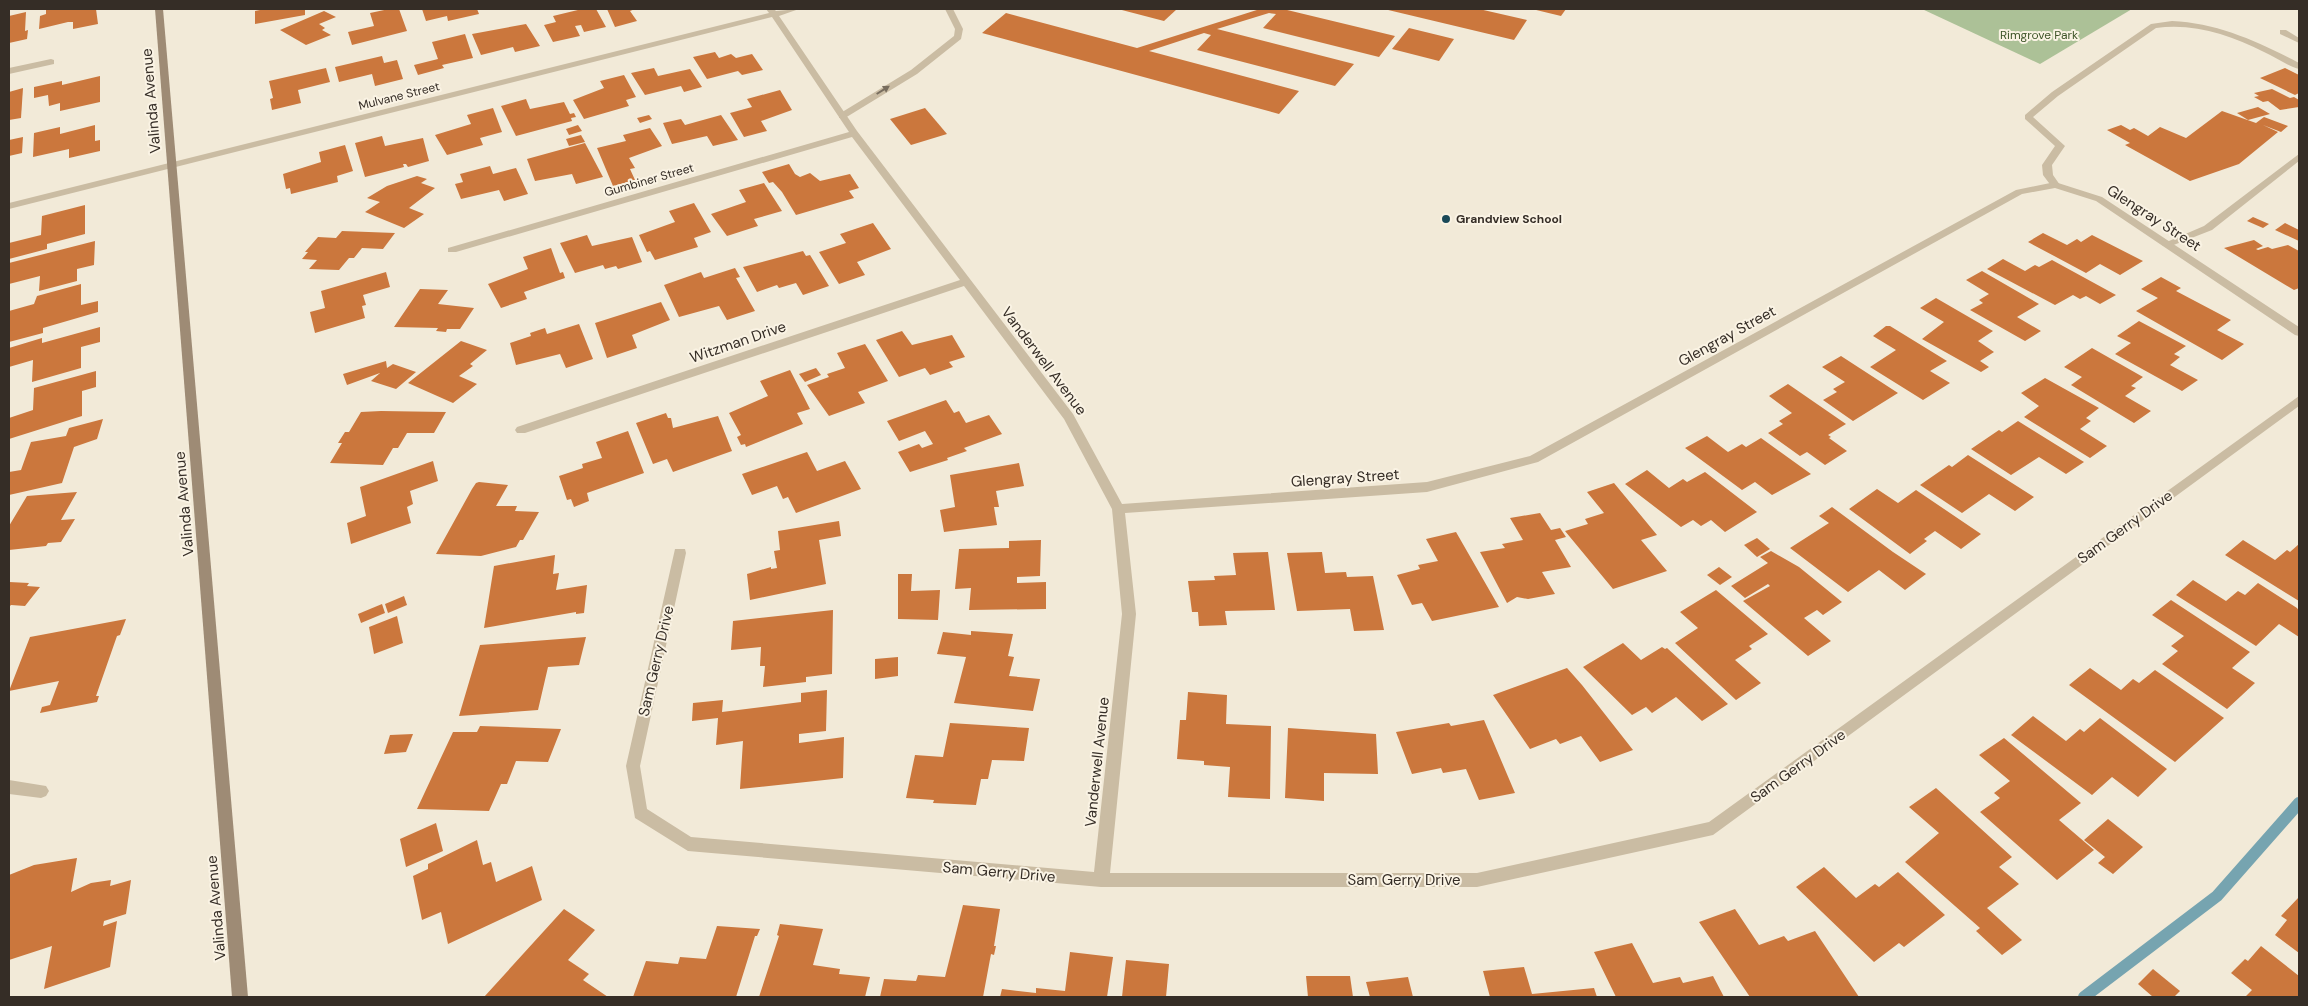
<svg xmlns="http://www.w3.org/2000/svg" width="2308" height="1006" font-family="'DM Sans',sans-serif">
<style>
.green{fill:#acc197}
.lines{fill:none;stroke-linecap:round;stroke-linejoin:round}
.stream{stroke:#76a4b0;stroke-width:12}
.building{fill:#cb773d}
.service{fill:#cabca3;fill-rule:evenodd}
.minor{fill:#cabca3;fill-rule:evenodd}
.secondary{fill:#9e8b75;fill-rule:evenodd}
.oneway{fill:#786d5e}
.poi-dot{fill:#1a4958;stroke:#faf3e4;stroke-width:2}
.labels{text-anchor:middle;stroke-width:4;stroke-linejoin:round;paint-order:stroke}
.far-park-label{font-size:12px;fill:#3d5428;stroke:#faf3e4}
.far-street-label{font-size:12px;fill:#352d26;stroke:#faf3e4}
.far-poi-label{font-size:12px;font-weight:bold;fill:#352d26;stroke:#faf3e4;text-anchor:start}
.street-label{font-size:15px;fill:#352d26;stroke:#faf3e4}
</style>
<rect width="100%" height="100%" fill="#f2ead8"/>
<polygon class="green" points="1922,9 2132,9 2040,64"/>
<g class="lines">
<polyline class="stream" points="2084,997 2217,896 2299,803"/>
</g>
<g class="building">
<polygon points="96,9 98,24 73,29 73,22 68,22 39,29 40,16 46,14 46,10"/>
<polygon points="265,9 305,9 305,15 255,24 255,11"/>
<polygon points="389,9 399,9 407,31 352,45 348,32 374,26 370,13"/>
<polygon points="422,9 477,9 479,14 448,21 447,16 426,21"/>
<polygon points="582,9 596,9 606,27 584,32 581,25 575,26 580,36 553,42 544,25 556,22 553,16"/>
<polygon points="607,9 635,9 630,11 637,21 615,27"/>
<polygon points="1118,9 1177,9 1164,21"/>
<polygon points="1260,9 1283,9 1395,36 1379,57 1263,28 1276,14 1269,13 1217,29 1354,64 1335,86 1197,50 1211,35 1204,33 1149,51 1299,91 1279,114 982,33 1006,13 1137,48"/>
<polygon points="1384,9 1479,9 1527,20 1514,40"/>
<polygon points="1532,9 1566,9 1561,16"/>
<polygon points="324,11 336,17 319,24 325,28 322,30 331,35 306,45 280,30"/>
<polygon points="26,12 25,31 28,30 27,39 9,43 9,16"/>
<polygon points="526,24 540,46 515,52 513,47 481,55 472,34"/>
<polygon points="1409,28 1454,39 1439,61 1392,49"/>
<polygon points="465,34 473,58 442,65 444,68 418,75 414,65 438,59 432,42"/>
<polygon points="715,52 719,58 731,54 736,58 752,54 763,70 742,75 738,71 707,79 693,57"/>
<polygon points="382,56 384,63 397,60 403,79 375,86 372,74 339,82 335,67"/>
<polygon points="326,68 330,82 298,90 301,103 272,110 270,99 273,98 269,81"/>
<polygon points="654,68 658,76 690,69 702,87 684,92 681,86 645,95 631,73"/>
<polygon points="2285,68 2299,75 2299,93 2295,95 2260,78"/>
<polygon points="624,75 636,97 626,100 629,106 584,119 573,100 604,88 600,81"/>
<polygon points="100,76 100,102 60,111 60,103 49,106 48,95 34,98 34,87 62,81 62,85"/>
<polygon points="23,88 21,118 9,120 9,92"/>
<polygon points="2272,89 2290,98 2294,97 2299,100 2299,107 2280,110 2268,101 2263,102 2254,97 2259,96 2254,93"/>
<polygon points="780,90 792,110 761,121 767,131 744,137 730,113 752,107 747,99"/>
<polygon points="526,99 530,109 564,102 570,114 574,113 576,117 571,118 572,121 516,136 501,106"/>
<polygon points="2258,107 2270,114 2248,120 2237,113"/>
<polygon points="493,108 502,132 480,138 483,145 447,155 435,135 471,124 467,115"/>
<polygon points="925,108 947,134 911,145 890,119"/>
<polygon points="2222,111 2256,123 2264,117 2288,126 2281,132 2263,125 2278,132 2239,164 2190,181 2125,145 2130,143 2107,130 2121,125 2130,130 2134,128 2148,136 2160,127 2186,138"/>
<polygon points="649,115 652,119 640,123 637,118"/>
<polygon points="721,115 738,140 713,146 707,136 672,144 663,123 681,119 685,125"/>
<polygon points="95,125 95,141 100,140 100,151 69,158 69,149 33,157 34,133 60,127 60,134"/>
<polygon points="578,125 582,131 569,135 566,129"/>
<polygon points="650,128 662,146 629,158 635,168 630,169 635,180 613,186 597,148 626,141 623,135"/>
<polygon points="581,135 585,142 569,146 566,139"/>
<polygon points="382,136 385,146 423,138 429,161 408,167 406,164 403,164 404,167 365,177 355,143"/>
<polygon points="23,137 22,153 9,156 9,140"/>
<polygon points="585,143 603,177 576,184 572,174 535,181 527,159"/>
<polygon points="345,145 353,171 337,176 338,182 291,194 290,188 286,189 283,174 321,162 319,152"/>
<polygon points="789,164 795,174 800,177 810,173 820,181 850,174 859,188 849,191 854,198 796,215 782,192 773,182 769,183 762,172"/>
<polygon points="490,166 493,174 516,168 528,194 504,201 499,190 461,199 455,184 463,182 460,174"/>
<polygon points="417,176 427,179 421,183 435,188 409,208 424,214 404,228 365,212 380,202 367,198 387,186"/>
<polygon points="764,183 782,211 754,219 758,226 727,236 711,214 746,202 739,190"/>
<polygon points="694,203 711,232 694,238 698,247 655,260 650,251 647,252 639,235 675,222 669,211"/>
<polygon points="85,205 85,234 47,244 47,249 9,259 9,243 41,235 42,216"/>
<polygon points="2253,217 2269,224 2263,228 2247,221"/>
<polygon points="873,223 891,249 857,262 865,275 839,284 819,252 846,243 840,234"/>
<polygon points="2285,223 2299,230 2299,241 2275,230"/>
<polygon points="342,231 395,233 383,249 362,248 354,258 349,258 339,270 309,269 317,260 302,259 308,252 305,252 318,237 336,238"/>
<polygon points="2043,233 2067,245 2077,239 2081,242 2092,235 2143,261 2120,275 2100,264 2086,273 2028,242"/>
<polygon points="587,235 592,246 632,237 642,262 618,269 616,266 605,269 603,265 575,273 560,243"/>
<polygon points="2254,240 2263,246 2256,249 2258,250 2268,247 2272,249 2288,245 2299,251 2299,288 2294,290 2224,248"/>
<polygon points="95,241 94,265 77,269 77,281 39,291 40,276 9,284 9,263"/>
<polygon points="551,248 560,273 563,272 565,278 524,292 527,299 501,308 488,284 528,269 523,257"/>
<polygon points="803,251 806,256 810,255 829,286 803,295 796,283 779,288 777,285 757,292 743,267"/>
<polygon points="2003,259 2025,271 2035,265 2039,267 2052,260 2116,295 2100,304 2086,296 2080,299 2073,295 2055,305 1987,269"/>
<polygon points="735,268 740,277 736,278 755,311 727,320 719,306 679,317 664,285 701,272 704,278"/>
<polygon points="1982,271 2039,304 2017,317 2041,331 2025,341 1970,310 1983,303 1979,300 1989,294 1966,280"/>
<polygon points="386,272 390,287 363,295 366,305 362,306 365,318 315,333 310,312 325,308 321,291"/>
<polygon points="2161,277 2181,288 2176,291 2231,320 2217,330 2244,344 2222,360 2136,311 2158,298 2141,289"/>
<polygon points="81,284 81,305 98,301 98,312 43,328 43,333 9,342 9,311 34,304 37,296"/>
<polygon points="420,289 448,290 438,304 474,308 460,329 447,329 446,332 436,331 438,328 394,327"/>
<polygon points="1936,298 1993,331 1978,341 1994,352 1980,361 1989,367 1981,372 1922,339 1944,322 1920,308"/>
<polygon points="661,302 670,320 632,335 637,348 607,358 595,323"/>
<polygon points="2139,321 2186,346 2174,354 2180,357 2170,365 2198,380 2182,391 2115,354 2131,343 2117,336"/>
<polygon points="579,324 593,359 566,368 560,354 516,365 510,343 531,336 530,333 545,328 547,334"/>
<polygon points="1886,326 1890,326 1947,361 1930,371 1950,383 1923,400 1870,367 1896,350 1873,336"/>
<polygon points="100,327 100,342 81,347 81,368 32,382 33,360 9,367 9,348 42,338 42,343"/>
<polygon points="902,331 912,345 952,335 965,357 949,362 953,367 930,375 925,368 899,377 876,340"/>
<polygon points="461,341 487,350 470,364 473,366 459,376 477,384 453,403 408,383"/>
<polygon points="865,344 888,381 858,392 865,403 829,416 807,385 829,377 827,374 845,368 837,353"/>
<polygon points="2092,348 2143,377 2131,386 2136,388 2125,396 2151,411 2134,423 2071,385 2082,377 2064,367"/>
<polygon points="1841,356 1898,393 1853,421 1823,400 1837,392 1833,389 1845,382 1822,367"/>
<polygon points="386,361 387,368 393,364 416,372 396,389 371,381 380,373 347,385 343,374"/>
<polygon points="816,368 821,375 805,382 799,374"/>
<polygon points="790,370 810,409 797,413 803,424 746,447 745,444 741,445 737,437 741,435 729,413 768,396 760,381"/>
<polygon points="96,371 96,387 82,391 82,416 9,439 9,418 33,410 34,388"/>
<polygon points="2045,378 2099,408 2086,418 2091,421 2080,429 2107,446 2090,458 2024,417 2039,406 2021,393"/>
<polygon points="1788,384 1846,424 1828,435 1831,437 1829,438 1847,451 1825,465 1807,452 1800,456 1768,433 1783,424 1779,421 1792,413 1769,396"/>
<polygon points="946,400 954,413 959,411 966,423 989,415 1002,434 964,448 967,451 947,458 948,460 910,472 898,452 919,444 922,448 933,444 925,431 899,441 887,421"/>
<polygon points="381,411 446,412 434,433 407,433 398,448 393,448 383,465 330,463 342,443 338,443 345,432 349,432 361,412"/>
<polygon points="666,413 668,418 671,418 673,428 718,416 732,451 673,472 667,459 653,464 636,423"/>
<polygon points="103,419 97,439 74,447 62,483 9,495 9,472 21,470 31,442 66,436 69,428"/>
<polygon points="2018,421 2084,462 2066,474 2039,457 2011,475 1971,449 1999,430 2002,432"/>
<polygon points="628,431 644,473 587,493 589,501 574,507 571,499 567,500 559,476 583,468 582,464 602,458 596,442"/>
<polygon points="1707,436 1728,452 1742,444 1746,447 1761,438 1811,474 1772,495 1755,482 1742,490 1685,448"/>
<polygon points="807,452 817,471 845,461 861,489 796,513 788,497 783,499 777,486 752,495 742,474"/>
<polygon points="1968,455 2034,497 2015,511 1989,494 1962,513 1920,485 1949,465 1952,467"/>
<polygon points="433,461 438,481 410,491 413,504 407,507 411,523 351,544 347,523 366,516 360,487"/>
<polygon points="1019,463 1024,486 996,491 999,507 994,507 997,525 944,532 940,510 955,507 950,475"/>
<polygon points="1647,470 1669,488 1683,479 1687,482 1705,472 1757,512 1725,532 1711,520 1701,526 1693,520 1681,527 1625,484"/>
<polygon points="479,482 508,485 496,506 517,506 515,511 539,512 523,540 520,540 516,547 481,556 436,554 472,489 476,483"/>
<polygon points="1614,483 1657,535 1641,540 1667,571 1613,589 1565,531 1588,524 1585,519 1604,513 1587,492"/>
<polygon points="1877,489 1898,503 1916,490 1981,534 1961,549 1935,531 1924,539 1927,541 1910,554 1849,509"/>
<polygon points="77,492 61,520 75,519 61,542 48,543 46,546 9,550 9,526 27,496"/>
<polygon points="1832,507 1893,552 1926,574 1905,590 1879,570 1848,592 1790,548 1829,523 1819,516"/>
<polygon points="1540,513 1551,530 1560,528 1566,537 1555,540 1571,567 1542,572 1555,594 1528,599 1517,597 1507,603 1480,552 1505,548 1502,544 1523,540 1510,518"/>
<polygon points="839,521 841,536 819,540 826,584 750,600 747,574 771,567 771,569 777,568 774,551 780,550 778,531"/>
<polygon points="1456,532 1499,607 1432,621 1422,603 1412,605 1397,575 1420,569 1418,565 1438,561 1426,539"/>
<polygon points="1757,538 1770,549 1757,557 1744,545"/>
<polygon points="1041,540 1040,576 1017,577 1017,583 1046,582 1046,609 969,610 971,588 955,589 959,549 1009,548 1009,541"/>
<polygon points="2243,540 2275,560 2287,550 2290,552 2299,544 2299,601 2225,555"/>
<polygon points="1771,551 1799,567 1842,602 1823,615 1817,610 1804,618 1831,641 1808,656 1743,601 1770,586 1768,584 1745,598 1731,586 1768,563 1760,557"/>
<polygon points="1268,552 1275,610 1225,611 1227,625 1199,626 1198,612 1192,612 1188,581 1215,580 1214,576 1236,575 1233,553"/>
<polygon points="1322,552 1325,573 1346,572 1347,577 1373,576 1384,630 1354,631 1350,609 1297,611 1287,553"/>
<polygon points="555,555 553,574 559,573 556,590 587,585 584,613 576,614 576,612 484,628 494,566"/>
<polygon points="1719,567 1732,577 1720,585 1707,575"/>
<polygon points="898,574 912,574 911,591 940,590 938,620 898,619"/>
<polygon points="2193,580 2226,601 2238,591 2245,595 2258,583 2297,608 2299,611 2299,637 2279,624 2256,646 2176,595"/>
<polygon points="9,582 29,583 27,586 40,587 25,606 11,605 9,607"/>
<polygon points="1716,590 1768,634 1749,646 1752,649 1735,660 1761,683 1736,700 1675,643 1698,628 1680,612"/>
<polygon points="404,596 407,605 388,613 385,604"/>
<polygon points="2171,600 2250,652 2232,668 2255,683 2227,709 2162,664 2178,651 2171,646 2184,636 2152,615"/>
<polygon points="382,604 385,613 361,623 358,614"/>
<polygon points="833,610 832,674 806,677 806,682 763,687 765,666 760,666 761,647 731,650 733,621"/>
<polygon points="397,616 403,643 374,654 369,627"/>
<polygon points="126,619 120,635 117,636 96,696 99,696 97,702 40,713 42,707 50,705 59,681 9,691 30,637"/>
<polygon points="971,631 1013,634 1008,656 1014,657 1009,676 1040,679 1033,711 954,703 966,657 937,654 943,632 971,635"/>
<polygon points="586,637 579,665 548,667 538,710 459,716 480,645"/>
<polygon points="1623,643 1641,660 1662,647 1665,649 1667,648 1728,704 1702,721 1676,697 1652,713 1646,707 1632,715 1583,667"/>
<polygon points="898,657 898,676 875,679 875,659"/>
<polygon points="1567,668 1582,685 1633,750 1600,762 1581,736 1560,744 1556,739 1530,749 1493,695"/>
<polygon points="2090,668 2121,690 2133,679 2139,683 2155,670 2224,718 2175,762 2069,685"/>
<polygon points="827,690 826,731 799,734 799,743 844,737 843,778 740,789 743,741 716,745 718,718 692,721 693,703 723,700 722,712 801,702 801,693"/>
<polygon points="1188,692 1227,695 1226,724 1271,726 1270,799 1228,797 1230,767 1204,765 1204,761 1177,759 1180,720 1186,720"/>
<polygon points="2033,716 2066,741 2080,729 2084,732 2100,718 2167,769 2138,797 2112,777 2092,795 2011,735"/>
<polygon points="1484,720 1515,793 1479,800 1466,769 1443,773 1441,768 1412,774 1396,732 1449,723 1451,726"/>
<polygon points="950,723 1029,728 1024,761 992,760 988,779 981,779 976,805 933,803 934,800 906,798 915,755 943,757"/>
<polygon points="480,726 561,729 548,762 516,761 507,784 501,784 489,811 417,809 453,732 477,732"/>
<polygon points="1288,728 1376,734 1378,774 1324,773 1324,801 1285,798"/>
<polygon points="413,734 406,752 384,754 390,735"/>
<polygon points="2004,738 2081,803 2059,820 2094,850 2057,880 1980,812 2000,798 1994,793 2010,781 1979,755"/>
<polygon points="1936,788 2012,857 1999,867 2019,884 1987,908 2022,940 2002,955 1976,931 1980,928 1905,862 1939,833 1909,807"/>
<polygon points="2108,819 2143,847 2113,874 2098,863 2105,857 2084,840"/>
<polygon points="436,823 443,851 406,867 400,839"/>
<polygon points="477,840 483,865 491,862 496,882 532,866 542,900 448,944 441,912 422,920 413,876 428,869 428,864"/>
<polygon points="77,858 71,892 91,883 111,880 110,886 131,880 126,914 104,921 103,926 117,921 110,967 44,989 52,946 9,960 9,875 34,865"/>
<polygon points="1824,867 1856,898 1875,884 1879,887 1898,872 1945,915 1904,947 1899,943 1874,962 1796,887"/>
<polygon points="2299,897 2299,953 2275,935 2287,920 2281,916"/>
<polygon points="963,905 1000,909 994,946 996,946 994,955 991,954 983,997 880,997 884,979 916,981 918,975 945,977"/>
<polygon points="564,909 595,930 568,960 589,974 583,980 608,997 484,997"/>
<polygon points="1735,909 1759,945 1784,936 1788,941 1815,931 1859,997 1750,997 1699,922"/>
<polygon points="780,924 823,929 813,965 840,969 839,974 870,977 865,997 759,997 779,936 777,935"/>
<polygon points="717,926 760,929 757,936 755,936 736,997 633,997 646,961 678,964 680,957 706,959"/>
<polygon points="1632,943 1653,983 1680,977 1683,983 1713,976 1724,997 1616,997 1594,952"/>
<polygon points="2261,946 2299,976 2299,997 2245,997 2252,990 2231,973 2245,959 2248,961"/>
<polygon points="1070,952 1113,957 1107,997 1000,997 1002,989 1036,993 1036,988 1065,991"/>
<polygon points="1126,960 1169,964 1166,997 1122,997"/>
<polygon points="1524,967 1532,994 1594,988 1597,997 1490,997 1483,971"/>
<polygon points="2153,969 2180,991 2174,997 2153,997 2138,984"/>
<polygon points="1306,976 1350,976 1353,997 1308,997"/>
<polygon points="1408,977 1413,997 1370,997 1366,982"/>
</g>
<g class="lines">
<g class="service">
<polygon points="945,9 953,9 963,29 961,39 917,74 845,118 839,118 839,114 911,70 954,36 955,29"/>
<path d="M2172,21c46,2 87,21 127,42v6c-12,-3 -23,-12 -35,-17 -34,-17 -69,-29 -108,-24l-98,68 -25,21 32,29 -13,19 1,10 7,10 -5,3 -3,-1 -9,-12 -1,-10 13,-19 -30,-27v-4l27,-23 99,-68z"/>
<polygon points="2299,154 2299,161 2212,230 2171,246 2163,246 2162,244 2204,226"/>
</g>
<g class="minor">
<polygon points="766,9 774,9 776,11 799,9 779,16 857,131 1073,414 1122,504 1427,482 1530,456 2016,190 2055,182 2102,197 2299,327 2299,336 2295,335 2096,201 2055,188 2022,194 1538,462 1427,492 1125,513 1136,614 1110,873 1477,873 1709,822 2299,396 2299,406 1713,835 1477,887 1101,887 688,851 635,818 626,766 675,549 685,549 686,553 640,766 647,809 691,837 1094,872 1122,614 1112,509 1064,419 964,286 525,433 517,433 515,430 517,427 960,280 852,137 456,252 448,252 448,248 849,132 772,17 9,209 9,203 769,13"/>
<polygon points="2280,30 2286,30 2299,38 2299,43 2280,34"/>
<polygon points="51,59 54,60 54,64 9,74 9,68"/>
<polygon points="9,780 46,786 49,791 46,796 41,798 9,794"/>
</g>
<polygon class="secondary" points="155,9 163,9 248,997 232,997"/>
</g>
<defs><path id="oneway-solid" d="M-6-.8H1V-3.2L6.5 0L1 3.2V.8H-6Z" transform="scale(1.25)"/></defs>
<use class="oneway" href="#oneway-solid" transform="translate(883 90) rotate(-32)"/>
<circle class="poi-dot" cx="1446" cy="219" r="5"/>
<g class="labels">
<g class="far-park-label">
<text x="2039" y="39">Rimgrove Park</text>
</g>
<g class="far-street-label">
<text transform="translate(399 96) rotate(-14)" y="4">Mulvane Street</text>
<text transform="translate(649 180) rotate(-16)" y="4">Gumbiner Street</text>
</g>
<g class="far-poi-label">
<text x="1456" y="223">Grandview School</text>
</g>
<g class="street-label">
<text transform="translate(151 101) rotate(-95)" y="5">Valinda Avenue</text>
<text transform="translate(2154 218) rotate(33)" y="5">Glengray Street</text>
<text transform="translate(1727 336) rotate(-29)" y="5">Glengray Street</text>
<text transform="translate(738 342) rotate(-19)" y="5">Witzman Drive</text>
<text transform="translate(1044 361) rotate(53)" y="5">Vanderwell Avenue</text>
<text transform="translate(1345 478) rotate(-4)" y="5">Glengray Street</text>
<text transform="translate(184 504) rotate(-95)" y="5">Valinda Avenue</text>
<text transform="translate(2125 527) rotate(-36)" y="5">Sam Gerry Drive</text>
<text transform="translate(656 661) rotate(-77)" y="5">Sam Gerry Drive</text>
<text transform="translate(1097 762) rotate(-84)" y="5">Vanderwell Avenue</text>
<text transform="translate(1798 766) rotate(-36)" y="5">Sam Gerry Drive</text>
<text transform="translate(999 872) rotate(5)" y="5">Sam Gerry Drive</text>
<text x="1404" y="885">Sam Gerry Drive</text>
<text transform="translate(216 908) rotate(-95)" y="5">Valinda Avenue</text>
</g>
</g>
<rect width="2308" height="1006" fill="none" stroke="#352d26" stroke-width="20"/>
</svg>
